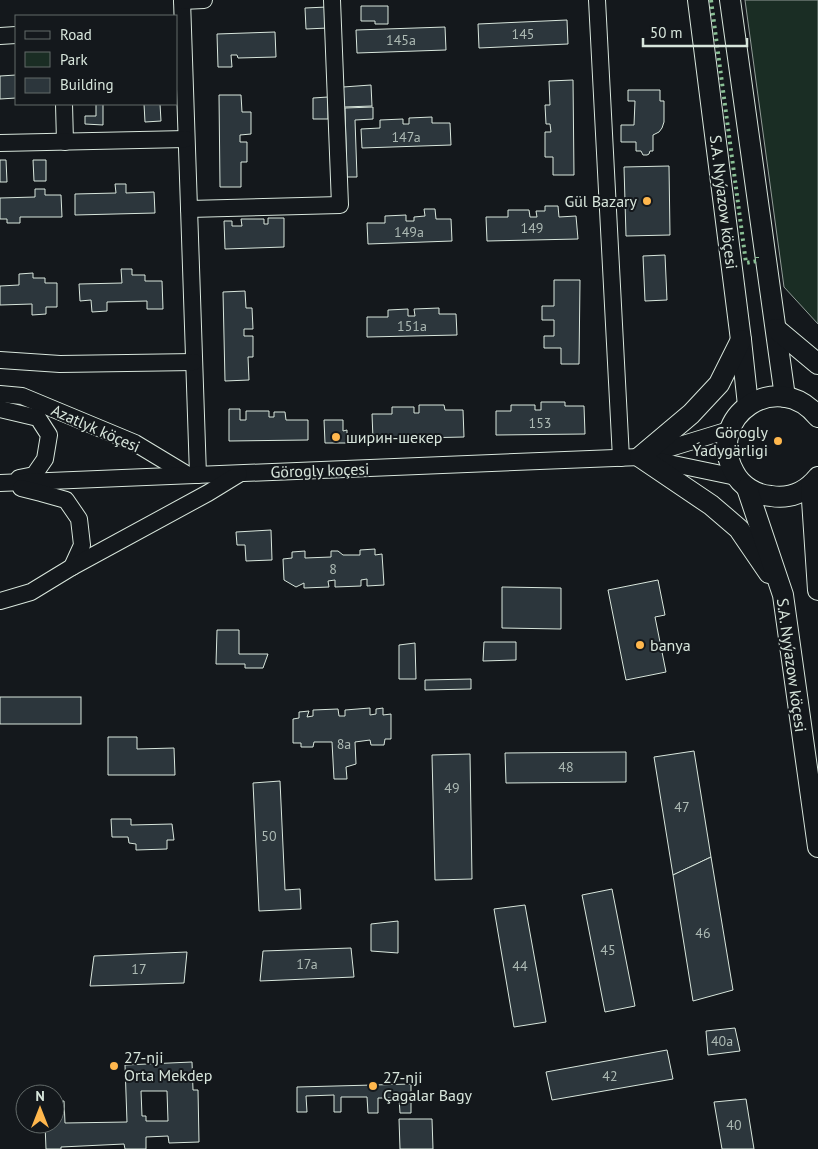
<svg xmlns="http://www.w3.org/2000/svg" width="818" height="1149" font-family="'PT Sans',sans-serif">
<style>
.green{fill:#1a2d24;stroke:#939e99}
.building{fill:#2c363c;stroke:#d8e6dc;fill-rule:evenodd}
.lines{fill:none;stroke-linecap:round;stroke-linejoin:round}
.minor-casing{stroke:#d8e6dc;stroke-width:18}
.major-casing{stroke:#d8e6dc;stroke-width:22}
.minor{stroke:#14181c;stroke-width:16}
.major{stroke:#14181c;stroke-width:20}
.hedge{stroke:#8ac095;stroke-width:4;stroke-dasharray:2.5 4;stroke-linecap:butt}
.poi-dot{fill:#ffb74d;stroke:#14181c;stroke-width:2}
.labels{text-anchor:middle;stroke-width:4;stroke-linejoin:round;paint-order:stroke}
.number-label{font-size:14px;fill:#adbab4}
.poi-label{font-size:16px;fill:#d8e6dc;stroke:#14181c;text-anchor:start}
.street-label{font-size:16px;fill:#d8e6dc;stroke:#14181c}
</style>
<rect width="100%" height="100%" fill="#14181c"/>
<polygon class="green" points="745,0 818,0 818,324 784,287"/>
<g class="building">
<polygon points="361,6 388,6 388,24 375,24 375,21 361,21"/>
<polygon points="327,7 328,28 306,29 305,8"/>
<polygon points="567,20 568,44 479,48 478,24"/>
<polygon points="445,27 446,50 357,53 356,30"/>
<polygon points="275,32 276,57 238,58 237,55 231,55 232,67 218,67 217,34"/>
<polygon points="16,75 16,98 0,99 0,76"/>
<polygon points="573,80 574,175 553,175 553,157 545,157 545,132 551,132 550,124 546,124 545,105 550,105 549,81"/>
<polygon points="371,85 372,106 344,107 343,87"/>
<polygon points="628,90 660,90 660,101 664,101 664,122 662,128 659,132 653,135 653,151 650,151 649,154 647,155 643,155 641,151 636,151 636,142 621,142 621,125 634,125 635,101 628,101"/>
<polygon points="219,95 241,95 242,112 251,112 251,134 240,135 240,142 247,142 247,162 241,162 241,187 220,187"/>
<polygon points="328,97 328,119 313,119 313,98"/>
<polygon points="96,104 103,104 103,125 85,124 85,116 96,116"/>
<polygon points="144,104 160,104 161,121 145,122"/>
<polygon points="373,107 373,119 355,120 357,177 347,177 345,108"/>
<polygon points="432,117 432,123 450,123 451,145 362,148 361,129 380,128 380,120 403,119 403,124 409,124 409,118"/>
<polygon points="0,160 6,160 7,182 0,182"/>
<polygon points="33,160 46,160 46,181 34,181"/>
<polygon points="669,166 670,235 626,236 624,167"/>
<polygon points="115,184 126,184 126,193 154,192 155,213 75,215 75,194 116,193"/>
<polygon points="35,189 45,189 45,195 61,195 62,217 20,217 20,223 7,223 7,219 0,219 0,198 35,197"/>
<polygon points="545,206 558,206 559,217 576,216 578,239 487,241 486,217 508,217 508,210 529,210 530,217 537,217 536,211 545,211"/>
<polygon points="424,209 435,209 436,219 451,219 452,241 368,244 367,223 385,223 385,216 406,215 406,221 414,221 414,217 425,216"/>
<polygon points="268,218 284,218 284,247 225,249 224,221 232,221 232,226 242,226 241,219 264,219 264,224 268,224"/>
<polygon points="665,255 667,300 645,301 643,256"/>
<polygon points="121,269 132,269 132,275 145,275 145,281 162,281 163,309 147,309 147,301 107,302 107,311 92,312 91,300 80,301 79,284 122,283"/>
<polygon points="33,273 33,278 45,278 45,283 57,283 57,307 46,307 46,314 32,315 32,304 0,305 0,286 19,285 19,274"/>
<polygon points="554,280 580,280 579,364 561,364 561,348 544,348 544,336 554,336 554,320 542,320 542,306 554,306"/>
<polygon points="245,291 246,308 252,308 253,329 244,329 244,336 253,336 253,357 248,357 249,380 225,381 223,292"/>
<polygon points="439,308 439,314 456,314 457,335 367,337 367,317 388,317 388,310 408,309 408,316 415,316 414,309"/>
<polygon points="541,402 565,402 565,406 584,406 585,434 496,435 496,411 511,411 511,405 535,405 535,410 541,410"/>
<polygon points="419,405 444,405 445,410 463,410 464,437 373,439 372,414 392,414 392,407 414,407 414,413 419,413"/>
<polygon points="229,409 240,409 240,420 246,420 246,411 269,411 269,417 274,417 274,412 285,412 286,420 308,420 308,440 229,441"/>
<polygon points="324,420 343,420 343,431 347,430 347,443 325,443"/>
<polygon points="271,530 272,560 246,561 245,545 237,545 236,532"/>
<polygon points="375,549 375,555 382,554 384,585 367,586 367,579 361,580 361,586 335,587 335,580 328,581 329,587 304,588 304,583 296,587 284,580 283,559 292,558 292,552 305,551 305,558 331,557 331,551 338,551 343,555 360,555 360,550"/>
<polygon points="658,580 665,615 655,617 666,672 626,680 608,590"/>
<polygon points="502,587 561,588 561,629 502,628"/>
<polygon points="217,630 239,630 239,654 268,654 263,668 245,668 245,664 216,664"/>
<polygon points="484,642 516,642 516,660 483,661"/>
<polygon points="415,643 416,679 399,679 399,645"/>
<polygon points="471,679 471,689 425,690 425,680"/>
<rect x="0" y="697" width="81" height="27"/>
<polygon points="370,708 370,715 376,714 376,709 383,708 383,715 391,714 391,739 385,739 384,745 371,745 370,740 355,742 356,764 346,767 347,779 334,779 332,742 314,742 313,747 301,747 301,743 293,743 293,719 299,718 299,712 309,711 307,717 313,716 313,710 338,709 339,716 345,716 345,710"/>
<polygon points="108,737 137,737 137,749 174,748 175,775 108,775"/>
<polygon points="694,751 711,857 673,875 654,757"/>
<polygon points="626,752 626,782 506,783 505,753"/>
<polygon points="470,754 472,879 435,880 432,755"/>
<polygon points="280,781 285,890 300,889 301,909 259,911 253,783"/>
<polygon points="111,819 131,819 131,825 172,824 174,840 167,840 167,849 136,850 136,844 129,843 128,837 112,837"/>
<polygon points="711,857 733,990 693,1001 673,875"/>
<polygon points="612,889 635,1006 605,1012 582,895"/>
<polygon points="525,905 546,1022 514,1027 494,909"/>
<polygon points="398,921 398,953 371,951 371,924"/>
<polygon points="351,948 354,977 260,981 263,951"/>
<polygon points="187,952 184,983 90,986 94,956"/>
<polygon points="735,1028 740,1051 708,1055 706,1031"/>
<polygon points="667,1050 673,1079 552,1100 546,1072"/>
<path d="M192,1062l1,28h5l1,52 -30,1 -1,-7 -22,1v12h-21l-1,-5 -63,3v2h-15l-1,-25h10v-23h9l1,22 62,-1 -2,-57zM141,1091h26l1,30h-22v-5h-4z"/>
<polygon points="411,1084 411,1113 400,1113 399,1098 378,1098 378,1113 368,1113 367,1097 341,1097 341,1112 334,1112 334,1095 306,1096 307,1112 297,1112 297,1087"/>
<polygon points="746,1099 754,1149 722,1149 714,1102"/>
<polygon points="399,1119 432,1119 433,1149 400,1149"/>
</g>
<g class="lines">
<g class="minor-casing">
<g id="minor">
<polyline points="182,0 198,475"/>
<polyline points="597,0 621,458"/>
<polyline points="182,1 204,0"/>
<polyline points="0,36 16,35"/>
<polyline points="64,104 65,142"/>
<polyline points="0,143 186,139"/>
<polyline points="189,209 340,205 332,0"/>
<polyline points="0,360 60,364 194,362"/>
<polyline points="0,394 22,396 135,443 188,475"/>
<polyline points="0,409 38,418 49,435 45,459 34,475 19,478"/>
<polyline points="644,456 729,430"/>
<polyline points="0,483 640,457 736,477"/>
<polyline points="21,488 41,493 66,500 79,519 82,545 72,567"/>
<polyline points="0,601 31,592 72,567 208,493 239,474"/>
</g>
</g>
<g class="major-casing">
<g id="major">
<polyline points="698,0 741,340 748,405"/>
<polyline points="730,0 785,397"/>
<polyline points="776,329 818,364"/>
<polyline points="741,340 719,384 691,414 640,457 711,505 739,529 769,573"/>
<path d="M818,417c-40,-50 -114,-1 -84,55 7,14 22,23 37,24 19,3 35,-4 47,-19"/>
<polyline points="811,485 818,590"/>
<polyline points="747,488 783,595 818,847"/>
</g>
</g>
<use href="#minor" class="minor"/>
<use href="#major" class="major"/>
<polyline class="hedge" points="711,0 746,263 757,261 757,257"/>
</g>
<g class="poi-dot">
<circle cx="647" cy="201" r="5"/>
<circle cx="336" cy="437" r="5"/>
<circle cx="778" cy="441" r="5"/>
<circle cx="640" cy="645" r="5"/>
<circle cx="114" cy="1066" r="5"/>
<circle cx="373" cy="1086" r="5"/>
</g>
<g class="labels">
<g class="number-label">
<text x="523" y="39">145</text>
<text x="401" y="45">145a</text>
<text x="406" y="142">147a</text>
<text x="532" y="233">149</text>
<text x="409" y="237">149a</text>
<text x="412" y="331">151a</text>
<text x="540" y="428">153</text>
<text x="333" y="574">8</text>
<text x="344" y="749">8a</text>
<text x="566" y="772">48</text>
<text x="452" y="793">49</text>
<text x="682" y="812">47</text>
<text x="269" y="841">50</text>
<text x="703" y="938">46</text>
<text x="608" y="955">45</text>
<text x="307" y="969">17a</text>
<text x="520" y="971">44</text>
<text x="139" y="974">17</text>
<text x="722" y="1046">40a</text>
<text x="610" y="1081">42</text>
<text x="734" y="1130">40</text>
</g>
<g class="poi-label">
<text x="637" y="207" text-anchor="end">Gül Bazary</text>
<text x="768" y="438" text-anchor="end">Görogly<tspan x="768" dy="18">Ýadygärligi</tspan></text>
<text x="346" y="443">ширин-шекер</text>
<text x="650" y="651">banya</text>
<text x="124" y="1063">27-nji<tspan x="124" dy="18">Orta Mekdep</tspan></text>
<text x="383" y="1083">27-nji<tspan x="383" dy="18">Çagalar Bagy</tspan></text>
</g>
<g class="street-label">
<text transform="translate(724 202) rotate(83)" y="6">S.A. Nyýazow köçesi</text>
<text transform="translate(96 428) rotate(24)" y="6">Azatlyk köçesi</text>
<text transform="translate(320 470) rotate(-2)" y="6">Görogly koçesi</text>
<text transform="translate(792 665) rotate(82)" y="6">S.A. Nyýazow köçesi</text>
</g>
</g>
<rect x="15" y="15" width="162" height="90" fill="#14181c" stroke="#626a69"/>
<rect x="25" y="31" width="25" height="8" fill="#14181c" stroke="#626a69"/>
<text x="60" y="40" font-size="15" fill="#d8e6dc">Road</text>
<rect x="25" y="52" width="25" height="15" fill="#1a2d24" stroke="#626a69"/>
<text x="60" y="65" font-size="15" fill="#d8e6dc">Park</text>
<rect x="25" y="78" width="25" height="15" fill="#2c363c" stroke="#626a69"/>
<text x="60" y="90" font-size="15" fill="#d8e6dc">Building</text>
<g transform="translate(40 1109)"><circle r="24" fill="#14181c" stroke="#626a69"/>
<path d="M0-4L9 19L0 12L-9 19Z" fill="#ffb74d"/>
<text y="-8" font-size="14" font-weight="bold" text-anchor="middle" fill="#d8e6dc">N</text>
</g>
<path d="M643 38v8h104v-8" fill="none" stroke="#d8e6dc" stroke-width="2.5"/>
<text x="650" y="38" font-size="15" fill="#d8e6dc" stroke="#14181c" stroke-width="4" paint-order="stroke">50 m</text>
</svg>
